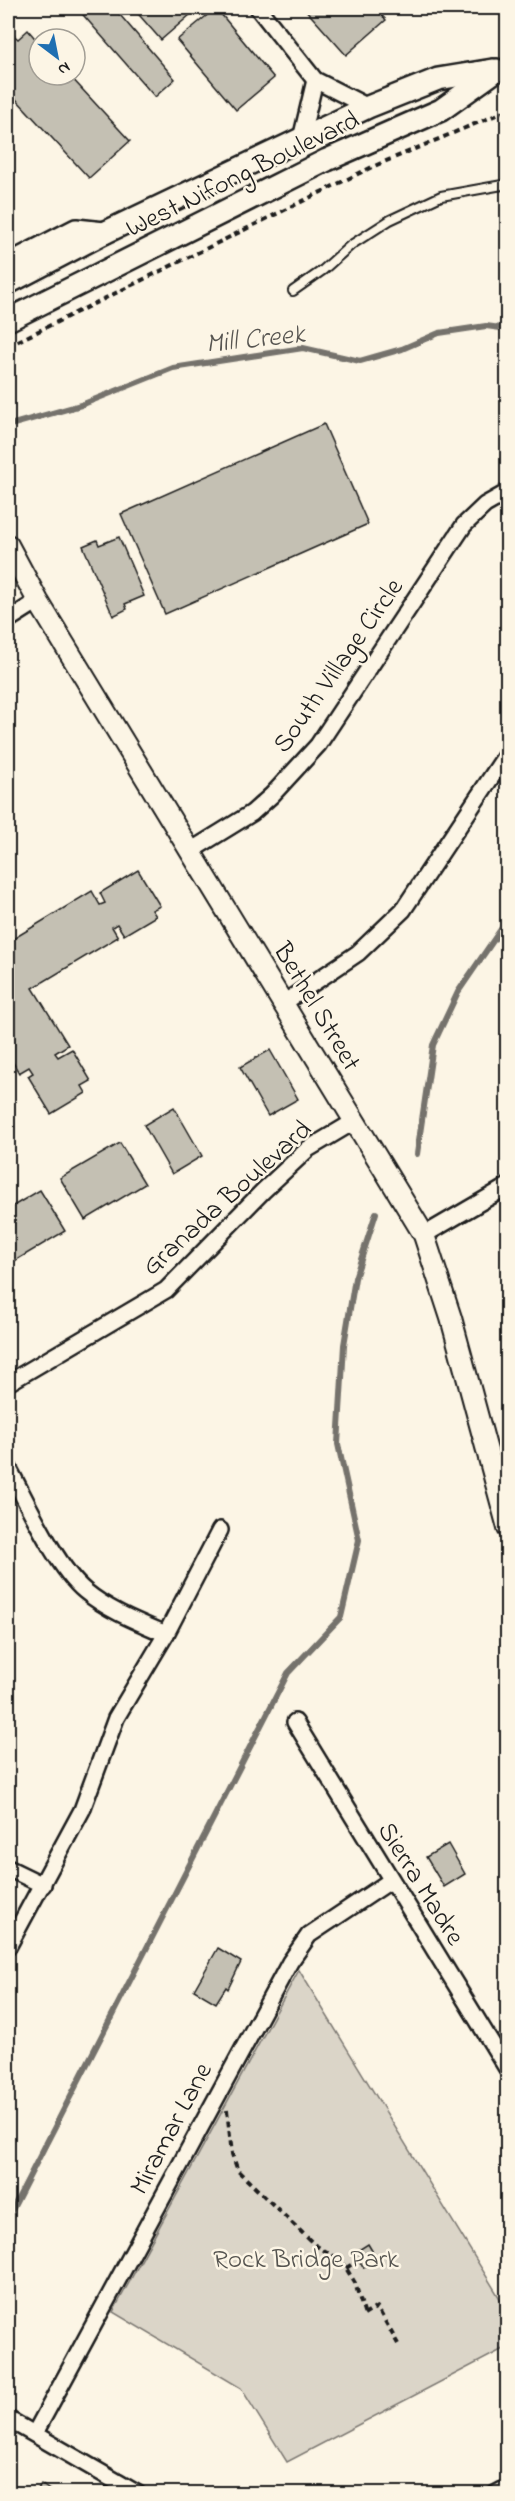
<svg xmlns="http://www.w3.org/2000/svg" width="515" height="2501" font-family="'Indie Flower',sans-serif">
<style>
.green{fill:#dbd5c8;stroke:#7c7872;stroke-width:1.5}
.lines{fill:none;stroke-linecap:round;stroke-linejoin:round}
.stream{stroke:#75726c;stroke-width:6}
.building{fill:#c4c0b3;stroke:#1c1c1c;stroke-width:1.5}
.service-casing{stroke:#1c1c1c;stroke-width:12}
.minor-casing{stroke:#1c1c1c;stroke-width:20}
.tertiary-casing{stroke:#1c1c1c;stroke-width:24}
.secondary-casing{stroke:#1c1c1c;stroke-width:26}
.path{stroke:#1c1c1c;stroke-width:4;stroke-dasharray:6 4.5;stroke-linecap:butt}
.service{stroke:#fcf5e5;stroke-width:8}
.minor{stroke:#fcf5e5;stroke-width:15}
.tertiary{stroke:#fcf5e5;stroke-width:20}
.secondary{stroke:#fcf5e5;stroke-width:21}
.labels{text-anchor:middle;stroke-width:5;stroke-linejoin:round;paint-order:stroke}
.street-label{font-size:27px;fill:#1c1c1c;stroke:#fcf5e5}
.park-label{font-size:27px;fill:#555450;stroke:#fcf5e5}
.water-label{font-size:28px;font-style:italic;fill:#575551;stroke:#fcf5e5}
</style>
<rect width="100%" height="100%" fill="#fcf5e5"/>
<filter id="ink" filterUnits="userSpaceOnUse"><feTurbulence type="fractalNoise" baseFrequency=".0167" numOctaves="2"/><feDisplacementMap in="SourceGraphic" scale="12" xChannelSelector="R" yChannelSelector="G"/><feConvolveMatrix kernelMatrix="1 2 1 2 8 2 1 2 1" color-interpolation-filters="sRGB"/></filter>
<g filter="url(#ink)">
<polygon class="green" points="299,1970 507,2310 507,2347 287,2462 241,2388 113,2312"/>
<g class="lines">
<g class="stream">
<polyline points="10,425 81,405 173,368 303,348 360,361 402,349 439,333 486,326 508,329"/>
<polyline points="417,1154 433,1045 458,992 508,919"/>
<polyline points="8,2218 288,1673 341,1617 359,1540 338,1444 344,1345 355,1278 376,1213"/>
</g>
</g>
<g class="building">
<polygon points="77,8 114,8 175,79 155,97"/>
<polygon points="133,8 198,8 161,40"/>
<polygon points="216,8 274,78 236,110 177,40"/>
<polygon points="304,8 375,8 386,20 346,55"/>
<polygon points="8,30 18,39 28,30 39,43 39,75 69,75 130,141 89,178 14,97 8,96"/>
<polygon points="324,424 368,524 165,614 121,514"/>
<polygon points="119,537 144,596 125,604 127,609 113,616 83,546 97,540 99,545"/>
<polygon points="138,870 160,906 152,910 156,916 124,935 117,924 112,927 118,937 33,988 68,1045 55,1053 58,1057 72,1049 91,1081 82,1086 86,1093 51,1114 28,1076 33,1073 29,1067 19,1073 8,1054 8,942 92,891 100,905 105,903 100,893"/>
<polygon points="270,1050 298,1099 268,1116 240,1067"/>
<polygon points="174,1107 202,1156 172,1174 144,1125"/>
<polygon points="120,1143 145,1184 85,1220 60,1178"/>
<polygon points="40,1190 65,1231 8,1265 8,1209"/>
<polygon points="448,1844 465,1874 444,1887 426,1857"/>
<polygon points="218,1948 241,1962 228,1989 226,1987 216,2003 194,1990"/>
<polygon points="368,2244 377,2259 364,2268 354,2253"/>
<polygon points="41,2484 55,2494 35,2494"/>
</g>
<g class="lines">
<g class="service-casing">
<polyline id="service" points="293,291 323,270 351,245 390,220 441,196 508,184"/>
</g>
<g class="minor-casing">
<g id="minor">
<polyline points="258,8 315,80 368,107"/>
<polyline points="301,139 315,80"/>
<polyline points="8,620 38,601"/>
<polyline points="192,850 252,813 272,795 318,745 464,525 485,505 508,492"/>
<polyline points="285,1002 358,953 403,910 508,752"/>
<polyline points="424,1235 508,1186"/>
<polyline points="8,1383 166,1290 263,1191 308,1149 355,1121"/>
<path d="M8,1467c19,35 48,100 77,124 24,20 53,31 81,43"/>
<polyline points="295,1722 508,2070"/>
<polyline points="8,1868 43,1885"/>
<polyline points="8,1947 82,1810 116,1718 166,1634 220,1530"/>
<polyline points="8,2419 138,2494"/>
<polyline points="35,2433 290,1962 309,1935 390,1881"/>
<polyline points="495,2494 508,2487"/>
</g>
</g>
<g class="tertiary-casing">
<polyline id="tertiary" points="8,545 38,601 424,1235 451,1318 508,1528"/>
</g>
<g class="secondary-casing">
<g id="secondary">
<polyline points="8,265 76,230 104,233"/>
<polyline points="8,283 104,233 368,107 438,79 493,70"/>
<polyline points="8,320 327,160 441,110 497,70"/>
</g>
</g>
<g class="path">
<polyline points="8,346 372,167 508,110"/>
<polyline points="227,2110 232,2154 238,2171 315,2245 337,2258 346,2268 355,2283 365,2316"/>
<polyline points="346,2268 359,2260"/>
<polyline points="364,2315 377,2307 398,2344"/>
</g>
<use href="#service" class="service"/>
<use href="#minor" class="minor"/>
<use href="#tertiary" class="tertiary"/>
<use href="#secondary" class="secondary"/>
</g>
</g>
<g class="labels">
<g class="street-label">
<text transform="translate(242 173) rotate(-26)" y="9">West Nifong Boulevard</text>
<text transform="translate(337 665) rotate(-55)" y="9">South Village Circle</text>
<text transform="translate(318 1006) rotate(59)" y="9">Bethel Street</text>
<text transform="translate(226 1197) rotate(-42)" y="9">Granada Boulevard</text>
<text transform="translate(422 1883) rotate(58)" y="9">Sierra Madre</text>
<text transform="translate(170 2128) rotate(-62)" y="9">Miramar Lane</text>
</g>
<g class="park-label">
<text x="306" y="2267">Rock Bridge Park</text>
</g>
<g class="water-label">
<text transform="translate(255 337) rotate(-6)" y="10">Mill Creek</text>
</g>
</g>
<rect width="515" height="2501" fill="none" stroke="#fcf5e5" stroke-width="30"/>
<rect x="15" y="15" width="485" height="2471" fill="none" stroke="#1c1c1c" stroke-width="2" filter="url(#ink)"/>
<g transform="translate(57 57) rotate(148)"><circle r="28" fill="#fcf5e5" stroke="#a29e95" stroke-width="1.5"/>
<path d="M0-4.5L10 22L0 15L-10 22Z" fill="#1f6fb2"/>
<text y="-9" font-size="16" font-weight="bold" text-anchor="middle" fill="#1c1c1c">N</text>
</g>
</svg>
